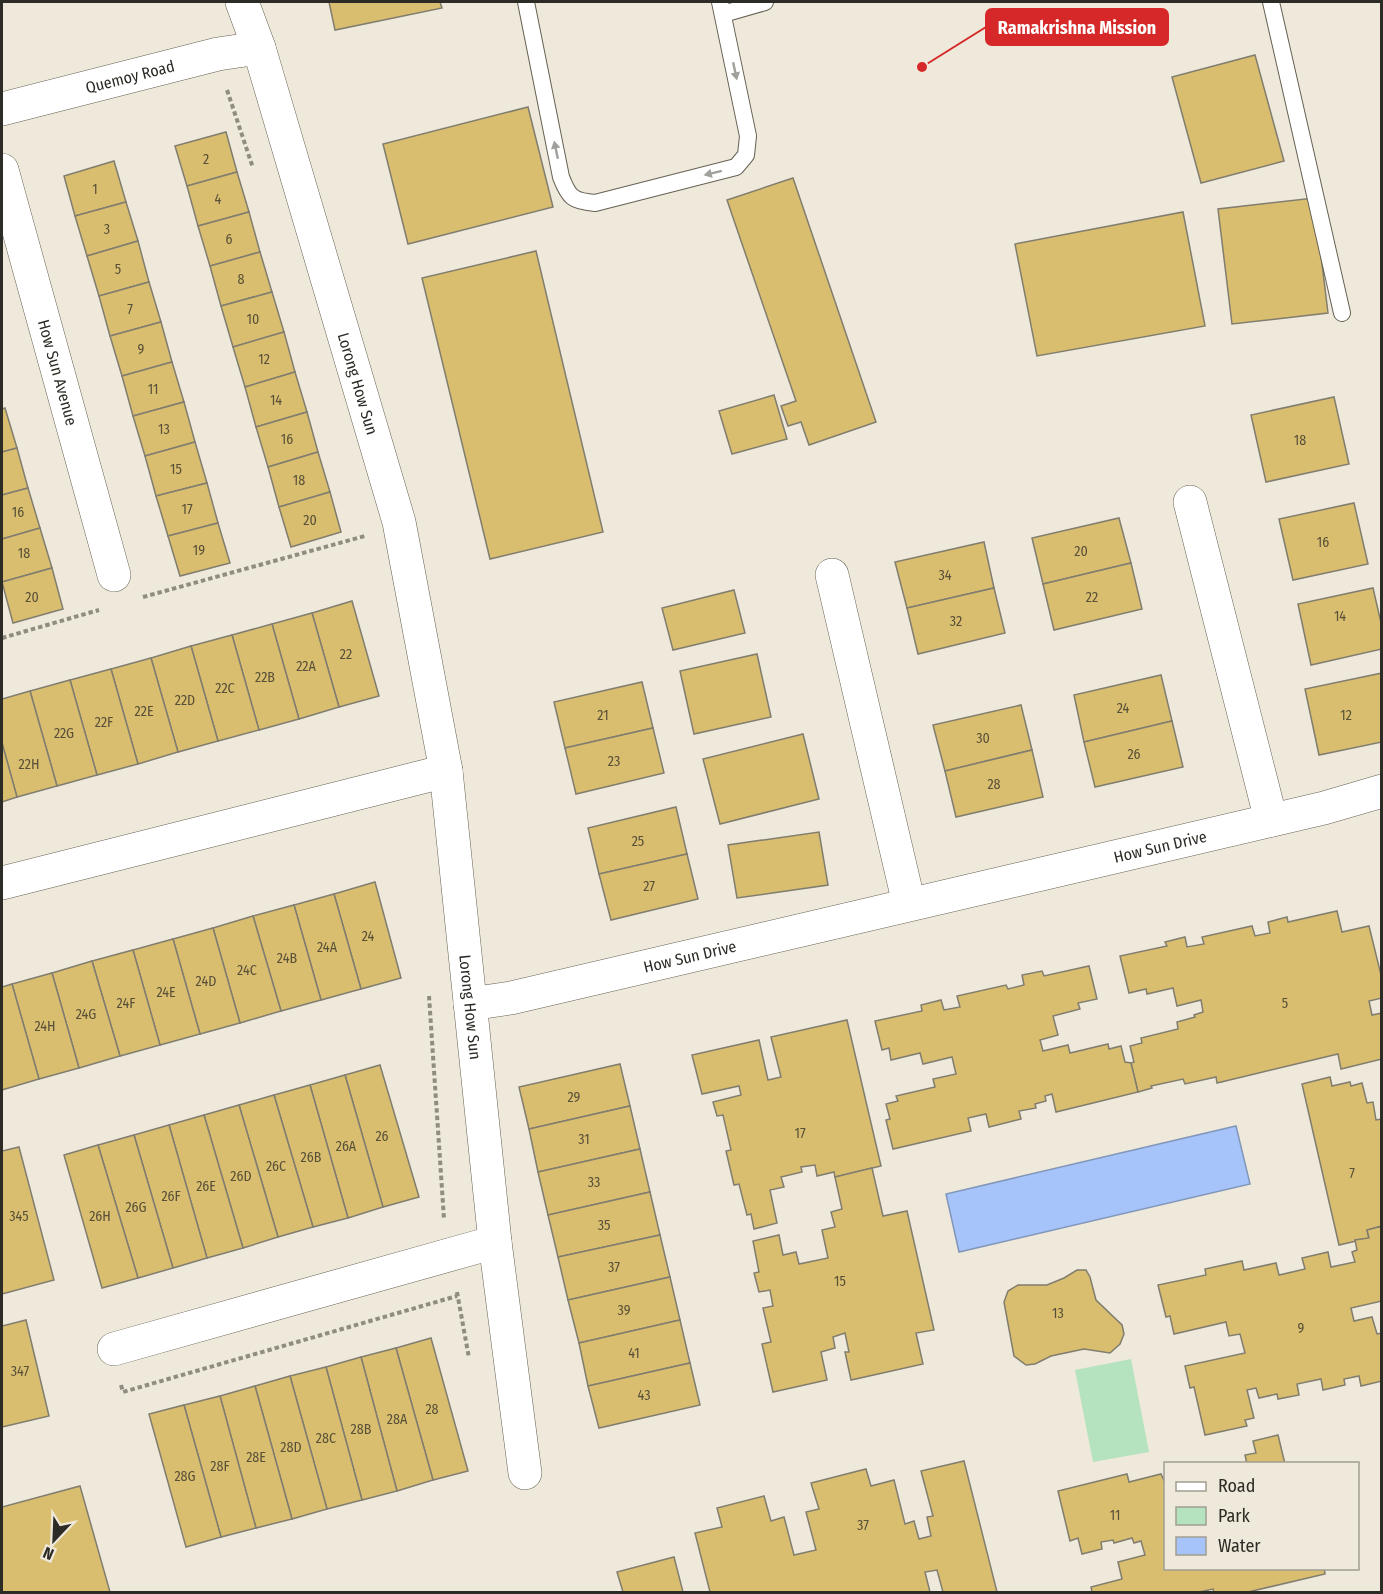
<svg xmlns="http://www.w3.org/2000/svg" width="1383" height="1594" font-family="'Fira Sans Condensed',sans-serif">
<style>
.green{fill:#b6e3bf}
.water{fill:#a6c4fa;stroke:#8296ba;stroke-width:1.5}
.building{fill:#dabe6f;stroke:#817d6f;stroke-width:1.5}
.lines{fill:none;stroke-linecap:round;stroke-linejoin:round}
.lane-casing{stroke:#666154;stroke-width:18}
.street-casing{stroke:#666154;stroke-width:34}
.path{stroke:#8f8c81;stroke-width:4;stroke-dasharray:4.5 3;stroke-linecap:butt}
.lane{stroke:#fff;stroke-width:16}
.street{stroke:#fff;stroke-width:33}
.oneway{fill:#a0a09d}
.labels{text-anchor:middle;stroke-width:4.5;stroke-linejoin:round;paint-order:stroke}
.number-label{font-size:14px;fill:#585038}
.street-label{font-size:16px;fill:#2d2b25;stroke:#eee9da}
.leader{fill:none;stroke:#d62828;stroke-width:2}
.callout-dot{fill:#d62828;stroke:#eee9da;stroke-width:2}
.callout{fill:#d62828;stroke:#d62828;stroke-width:2}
.callout-label{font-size:18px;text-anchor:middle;font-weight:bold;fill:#fff}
</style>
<rect width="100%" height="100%" fill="#eee9da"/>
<polygon class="green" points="1131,1359 1149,1452 1093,1462 1075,1370"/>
<polygon class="water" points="1236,1126 1250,1184 959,1252 946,1194"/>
<g class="building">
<polygon points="329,2 440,2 442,8 335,30"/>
<polygon points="1255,55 1284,161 1201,183 1172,77"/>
<polygon points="528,107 553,207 408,244 383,144"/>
<polygon points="226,132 237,172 187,186 175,146"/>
<polygon points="114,161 126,202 75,216 64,176"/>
<polygon points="237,172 249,212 198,226 187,186"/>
<polygon points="793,178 876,422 809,445 801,422 788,426 781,406 796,401 727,200"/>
<polygon points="1314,198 1328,313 1232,324 1218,209"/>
<polygon points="126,202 138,241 87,256 75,216"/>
<polygon points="249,212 260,252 210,266 198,226"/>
<polygon points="1183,212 1205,326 1037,356 1015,244"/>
<polygon points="138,241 149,282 99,296 87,256"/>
<polygon points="536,251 603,532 490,559 422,278"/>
<polygon points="260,252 272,292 221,306 210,266"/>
<polygon points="149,282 161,322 110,336 99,296"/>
<polygon points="272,292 284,332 233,347 221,306"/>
<polygon points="161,322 172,362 122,376 110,336"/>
<polygon points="284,332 295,372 245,387 233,347"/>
<polygon points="172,362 184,402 133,416 122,376"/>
<polygon points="295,372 307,412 256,427 245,387"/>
<polygon points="774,395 787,439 732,454 719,411"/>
<polygon points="1334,397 1349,464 1266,482 1251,415"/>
<polygon points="184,402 195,442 145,456 133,416"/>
<polygon points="5,408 17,448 2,452 2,409"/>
<polygon points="307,412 318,452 268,467 256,427"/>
<polygon points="195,442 207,483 156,496 145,456"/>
<polygon points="17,448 28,488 2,495 2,452"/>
<polygon points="318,452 330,492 279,507 268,467"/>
<polygon points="207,483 218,523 168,536 156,496"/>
<polygon points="28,488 40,528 2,539 2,495"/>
<polygon points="330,492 341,532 291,547 279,507"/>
<polygon points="1354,503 1368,564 1293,580 1279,519"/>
<polygon points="1119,518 1131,563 1043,584 1032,538"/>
<polygon points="218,523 230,563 180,576 168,536"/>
<polygon points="40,528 52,568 2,582 2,539"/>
<polygon points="984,542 994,588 907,608 895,562"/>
<polygon points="1131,563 1142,609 1054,630 1043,584"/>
<polygon points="52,568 63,609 13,623 2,582"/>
<polygon points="994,588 1005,633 918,654 907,608"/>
<polygon points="1373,588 1382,627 1382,649 1311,665 1298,604"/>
<polygon points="734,590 745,633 673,650 662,608"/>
<polygon points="352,601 379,696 339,707 312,613"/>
<polygon points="312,613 339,707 299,719 272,624"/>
<polygon points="272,624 299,719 259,730 232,635"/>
<polygon points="232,635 259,730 218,741 191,646"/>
<polygon points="191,646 218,741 178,752 151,658"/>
<polygon points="757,654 771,717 694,734 680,671"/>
<polygon points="151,658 178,752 138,764 111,669"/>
<polygon points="111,669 138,764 97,775 70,680"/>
<polygon points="1382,673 1382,742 1319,755 1305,689"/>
<polygon points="1161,675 1172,721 1084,742 1074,695"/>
<polygon points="70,680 97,775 57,786 30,691"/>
<polygon points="642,682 653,728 565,748 554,702"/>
<polygon points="30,691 57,786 17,797 2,743 2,699"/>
<polygon points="1021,705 1032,750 945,771 933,725"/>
<polygon points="1172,721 1183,767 1095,787 1084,742"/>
<polygon points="653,728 664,773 576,794 565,748"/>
<polygon points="803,734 819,799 720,824 703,759"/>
<polygon points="2,743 17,797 2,802"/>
<polygon points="1032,750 1043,797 956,817 945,771"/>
<polygon points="676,807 687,854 599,874 588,828"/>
<polygon points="819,832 828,885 737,898 728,845"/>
<polygon points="687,854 698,899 611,920 599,874"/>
<polygon points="375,882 401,978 361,989 334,894"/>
<polygon points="334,894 361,989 321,1000 294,905"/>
<polygon points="294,905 321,1000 281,1011 253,916"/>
<polygon points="1337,911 1342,932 1369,926 1382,979 1382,998 1369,1001 1372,1015 1382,1013 1382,1059 1341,1069 1338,1054 1217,1083 1216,1077 1185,1084 1183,1079 1151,1086 1152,1088 1138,1092 1131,1063 1134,1062 1130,1046 1142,1043 1141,1038 1178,1029 1177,1022 1195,1017 1194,1015 1203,1012 1201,1000 1177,1006 1173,988 1147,994 1146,989 1129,993 1120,956 1167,946 1165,942 1185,937 1187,947 1204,944 1202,937 1252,926 1255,936 1270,933 1268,922 1287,917 1288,922"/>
<polygon points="253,916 281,1011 240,1023 213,928"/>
<polygon points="213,928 240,1023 200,1034 173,939"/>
<polygon points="173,939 200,1034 160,1045 133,950"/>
<polygon points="133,950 160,1045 120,1056 92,961"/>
<polygon points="92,961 120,1056 79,1068 52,973"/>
<polygon points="1089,966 1097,999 1078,1003 1080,1009 1053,1016 1058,1035 1040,1040 1043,1051 1068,1045 1070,1053 1108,1044 1109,1049 1121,1046 1125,1062 1131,1063 1138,1092 1056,1112 1052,1094 1045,1096 1046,1101 1035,1104 1036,1108 1019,1111 1021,1119 989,1127 986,1114 968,1118 971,1131 893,1149 886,1120 890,1119 886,1104 898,1101 896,1096 935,1087 933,1079 956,1074 952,1057 923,1064 920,1053 891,1060 889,1048 882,1050 875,1021 922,1011 921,1005 941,1000 944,1010 960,1007 957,996 1006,985 1008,989 1024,985 1022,975 1042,971 1044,976"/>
<polygon points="52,973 79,1068 39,1079 12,984"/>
<polygon points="12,984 39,1079 2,1090 2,987"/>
<polygon points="847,1020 881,1166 835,1177 834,1172 817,1176 815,1165 801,1167 802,1172 781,1177 784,1187 770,1190 777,1223 754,1229 751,1214 747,1215 739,1184 734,1185 726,1151 731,1150 723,1115 717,1116 713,1102 741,1095 739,1086 702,1094 692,1055 759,1040 768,1080 781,1077 771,1037"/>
<polygon points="620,1064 630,1106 529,1129 519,1087"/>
<polygon points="380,1065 419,1197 383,1207 345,1075"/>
<polygon points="345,1075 383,1207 348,1218 310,1085"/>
<polygon points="1330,1077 1332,1086 1350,1082 1351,1086 1362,1083 1367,1103 1373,1102 1376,1120 1382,1119 1382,1226 1367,1230 1369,1238 1339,1245 1302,1084"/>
<polygon points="310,1085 348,1218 313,1227 274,1095"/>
<polygon points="274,1095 313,1227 278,1237 239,1105"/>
<polygon points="239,1105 278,1237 243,1248 204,1115"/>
<polygon points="630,1106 640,1149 538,1172 529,1129"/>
<polygon points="204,1115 243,1248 207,1258 169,1125"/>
<polygon points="169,1125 207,1258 173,1268 134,1135"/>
<polygon points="134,1135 173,1268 138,1278 98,1145"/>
<polygon points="98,1145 138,1278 102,1288 64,1155"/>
<polygon points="19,1147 54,1280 2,1294 2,1151"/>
<polygon points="640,1149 650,1192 548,1215 538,1172"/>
<polygon points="872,1168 883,1216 907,1211 934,1330 916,1333 923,1364 851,1380 845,1352 849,1352 845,1333 833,1337 835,1348 821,1352 827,1380 773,1392 762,1344 771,1342 763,1308 773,1306 770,1290 759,1292 754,1273 759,1272 753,1241 779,1235 783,1255 796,1252 799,1264 828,1258 822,1230 835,1227 831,1212 842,1209 835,1177"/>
<polygon points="650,1192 660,1235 558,1257 548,1215"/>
<polygon points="1382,1226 1382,1301 1351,1308 1354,1321 1372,1317 1377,1334 1382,1333 1382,1381 1361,1386 1359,1376 1344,1379 1345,1385 1323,1390 1321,1379 1297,1384 1299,1395 1278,1399 1277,1394 1259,1398 1256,1388 1247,1390 1254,1418 1245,1420 1247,1426 1205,1435 1194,1387 1190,1388 1185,1366 1245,1353 1240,1334 1229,1336 1226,1322 1174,1334 1170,1316 1166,1317 1158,1285 1206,1275 1205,1269 1242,1261 1244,1270 1276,1263 1279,1275 1305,1269 1302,1258 1328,1252 1331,1267 1355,1262 1352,1252 1357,1250 1355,1240 1369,1238 1367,1230"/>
<polygon points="660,1235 670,1277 568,1300 558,1257"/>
<polygon points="1077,1270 1086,1270 1090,1277 1096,1300 1122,1325 1124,1334 1120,1344 1110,1353 1084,1349 1051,1356 1035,1364 1026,1365 1014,1356 1004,1302 1008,1291 1018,1285 1047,1285 1064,1278"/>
<polygon points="670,1277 680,1320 579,1343 568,1300"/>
<polygon points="26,1320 49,1416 2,1427 2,1326"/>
<polygon points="680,1320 690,1363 588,1386 579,1343"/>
<polygon points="431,1338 468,1471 433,1480 396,1348"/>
<polygon points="396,1348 433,1480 397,1491 361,1357"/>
<polygon points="361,1357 397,1491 362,1500 326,1367"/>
<polygon points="690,1363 700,1405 599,1428 588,1386"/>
<polygon points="326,1367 362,1500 327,1509 290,1376"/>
<polygon points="290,1376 327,1509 292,1519 255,1386"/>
<polygon points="255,1386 292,1519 256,1528 220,1396"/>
<polygon points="220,1396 256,1528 221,1537 184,1405"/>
<polygon points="184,1405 221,1537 186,1547 149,1414"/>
<polygon points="1278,1435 1285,1464 1247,1464 1245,1455 1256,1453 1253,1441"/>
<polygon points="964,1461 997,1592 943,1592 937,1570 925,1572 930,1592 710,1592 695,1533 722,1527 717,1508 764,1496 771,1521 784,1517 794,1555 816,1550 806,1512 819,1509 811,1483 866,1469 871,1486 894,1480 905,1524 914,1521 919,1539 931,1536 927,1517 933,1516 921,1471"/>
<polygon points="1127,1474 1129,1482 1161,1474 1166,1485 1166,1568 1324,1568 1325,1574 1248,1592 1214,1592 1213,1589 1199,1592 1090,1592 1092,1592 1091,1587 1122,1579 1118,1562 1145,1555 1141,1541 1134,1543 1132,1538 1114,1543 1113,1540 1101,1542 1102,1549 1082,1554 1078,1538 1070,1541 1058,1491"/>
<polygon points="80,1486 110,1592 2,1592 2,1507"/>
<polygon points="674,1557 683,1592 623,1592 617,1572"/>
</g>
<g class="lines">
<g class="lane-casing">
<g id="lane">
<path d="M526,2l35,175c8,21 12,24 34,26l141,-36 10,-12 2,-19 -28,-134"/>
<polyline points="1271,2 1342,313"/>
<polyline points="723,14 765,2"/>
</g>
</g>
<g class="street-casing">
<g id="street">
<path id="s1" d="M242,2l17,46 140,474 47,249 49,471 30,231"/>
<path id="s2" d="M2,109l216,-55 41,-6"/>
<path id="s3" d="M2,170l112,405"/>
<polyline points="1190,502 1271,820"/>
<polyline points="832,575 909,904"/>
<polyline points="2,883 446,771"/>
<path id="s4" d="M470,1004l41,-6 813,-190 58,-17"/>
<polyline points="114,1349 495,1242"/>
</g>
</g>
<g class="path">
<polyline points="227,90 253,168"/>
<polyline points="143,597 365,536"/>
<polyline points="2,638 99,610"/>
<polyline points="429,996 444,1219"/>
<polyline points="457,1292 469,1358"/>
<polyline points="121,1385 123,1392 457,1296"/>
</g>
<use href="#lane" class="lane"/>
<use href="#street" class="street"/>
</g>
<defs><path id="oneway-solid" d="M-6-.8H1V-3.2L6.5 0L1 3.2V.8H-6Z" transform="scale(1.5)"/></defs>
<g class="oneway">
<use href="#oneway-solid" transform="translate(735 71) rotate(78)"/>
<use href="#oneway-solid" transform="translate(556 150) rotate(-102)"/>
<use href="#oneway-solid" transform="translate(713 173) rotate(166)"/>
</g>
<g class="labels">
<g class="number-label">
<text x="206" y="164">2</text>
<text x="95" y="194">1</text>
<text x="218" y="204">4</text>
<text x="107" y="234">3</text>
<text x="229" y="244">6</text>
<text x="118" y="274">5</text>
<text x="241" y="284">8</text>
<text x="130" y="314">7</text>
<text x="253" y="324">10</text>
<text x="141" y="354">9</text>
<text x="264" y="364">12</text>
<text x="153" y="394">11</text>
<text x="276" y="405">14</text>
<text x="164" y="434">13</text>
<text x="287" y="444">16</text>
<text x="1300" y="445">18</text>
<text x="176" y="474">15</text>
<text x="299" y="485">18</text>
<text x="187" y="514">17</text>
<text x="18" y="517">16</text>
<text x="310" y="525">20</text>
<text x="1323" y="547">16</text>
<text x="199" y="555">19</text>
<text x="1081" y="556">20</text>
<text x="24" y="558">18</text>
<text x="945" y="580">34</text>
<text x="32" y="602">20</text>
<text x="1092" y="602">22</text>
<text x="1340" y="621">14</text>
<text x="956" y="626">32</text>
<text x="346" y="659">22</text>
<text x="306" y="671">22A</text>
<text x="265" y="682">22B</text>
<text x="225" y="693">22C</text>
<text x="185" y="705">22D</text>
<text x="1123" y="713">24</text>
<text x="144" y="716">22E</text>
<text x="603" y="720">21</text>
<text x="1346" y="720">12</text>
<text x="104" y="727">22F</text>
<text x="64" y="738">22G</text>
<text x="983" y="743">30</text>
<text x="1134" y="759">26</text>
<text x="614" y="766">23</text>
<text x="29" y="769">22H</text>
<text x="994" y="789">28</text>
<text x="638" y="846">25</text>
<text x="649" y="891">27</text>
<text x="368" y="941">24</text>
<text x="327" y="952">24A</text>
<text x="287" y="963">24B</text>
<text x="247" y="975">24C</text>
<text x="206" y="986">24D</text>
<text x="166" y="997">24E</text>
<text x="126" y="1008">24F</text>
<text x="1285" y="1008">5</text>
<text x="86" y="1019">24G</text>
<text x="45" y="1031">24H</text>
<text x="574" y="1102">29</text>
<text x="800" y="1138">17</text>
<text x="382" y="1141">26</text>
<text x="584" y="1144">31</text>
<text x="346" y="1151">26A</text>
<text x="311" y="1162">26B</text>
<text x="276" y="1171">26C</text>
<text x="1352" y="1178">7</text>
<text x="241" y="1181">26D</text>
<text x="594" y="1187">33</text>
<text x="206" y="1191">26E</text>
<text x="171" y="1201">26F</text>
<text x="136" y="1212">26G</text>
<text x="19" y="1221">345</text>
<text x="100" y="1221">26H</text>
<text x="604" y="1230">35</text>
<text x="614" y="1272">37</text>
<text x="840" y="1286">15</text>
<text x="624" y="1315">39</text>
<text x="1058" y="1318">13</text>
<text x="1301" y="1333">9</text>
<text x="634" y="1358">41</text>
<text x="20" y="1376">347</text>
<text x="644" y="1400">43</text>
<text x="432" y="1414">28</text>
<text x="397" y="1424">28A</text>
<text x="361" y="1434">28B</text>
<text x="326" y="1443">28C</text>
<text x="291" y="1452">28D</text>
<text x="256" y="1462">28E</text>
<text x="220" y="1471">28F</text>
<text x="185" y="1481">28G</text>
<text x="1115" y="1520">11</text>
<text x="863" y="1530">37</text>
</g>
<g class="street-label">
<text dy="6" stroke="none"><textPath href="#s2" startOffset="132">Quemoy Road</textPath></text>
<text dy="6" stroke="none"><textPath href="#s3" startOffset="210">How Sun Avenue</textPath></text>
<text dy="6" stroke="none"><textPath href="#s1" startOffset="399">Lorong How Sun</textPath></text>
<text dy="6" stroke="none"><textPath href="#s4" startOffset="708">How Sun Drive</textPath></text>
<text dy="6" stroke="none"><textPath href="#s4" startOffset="225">How Sun Drive</textPath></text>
<text dy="6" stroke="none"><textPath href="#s1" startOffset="1034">Lorong How Sun</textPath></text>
</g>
</g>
<path class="leader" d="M922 67L986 27"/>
<circle class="callout-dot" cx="922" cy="67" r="6"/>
<rect class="callout" x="986" y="9" width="182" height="36" rx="6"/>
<g class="callout-label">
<text x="1077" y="34">Ramakrishna Mission</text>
</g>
<rect width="1383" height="1594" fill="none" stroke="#2d2b25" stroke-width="6"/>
<rect x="1164" y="1462" width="195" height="108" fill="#eee9da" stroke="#a19d92" stroke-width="1.5"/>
<rect x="1176" y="1482" width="30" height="9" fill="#ffffff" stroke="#a19d92" stroke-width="1.5"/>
<text x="1218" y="1492" font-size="18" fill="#2d2b25">Road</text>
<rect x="1176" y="1507" width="30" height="18" fill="#b6e3bf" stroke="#a19d92" stroke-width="1.5"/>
<text x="1218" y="1522" font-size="18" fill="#2d2b25">Park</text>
<rect x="1176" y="1537" width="30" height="18" fill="#a6c4fa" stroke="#a19d92" stroke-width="1.5"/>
<text x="1218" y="1552" font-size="18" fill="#2d2b25">Water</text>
<g transform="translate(54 1540) rotate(203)" stroke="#eee9da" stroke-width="4.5" paint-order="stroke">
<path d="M0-4.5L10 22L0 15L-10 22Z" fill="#2d2b25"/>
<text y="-9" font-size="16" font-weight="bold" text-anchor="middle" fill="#2d2b25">N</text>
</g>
</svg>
